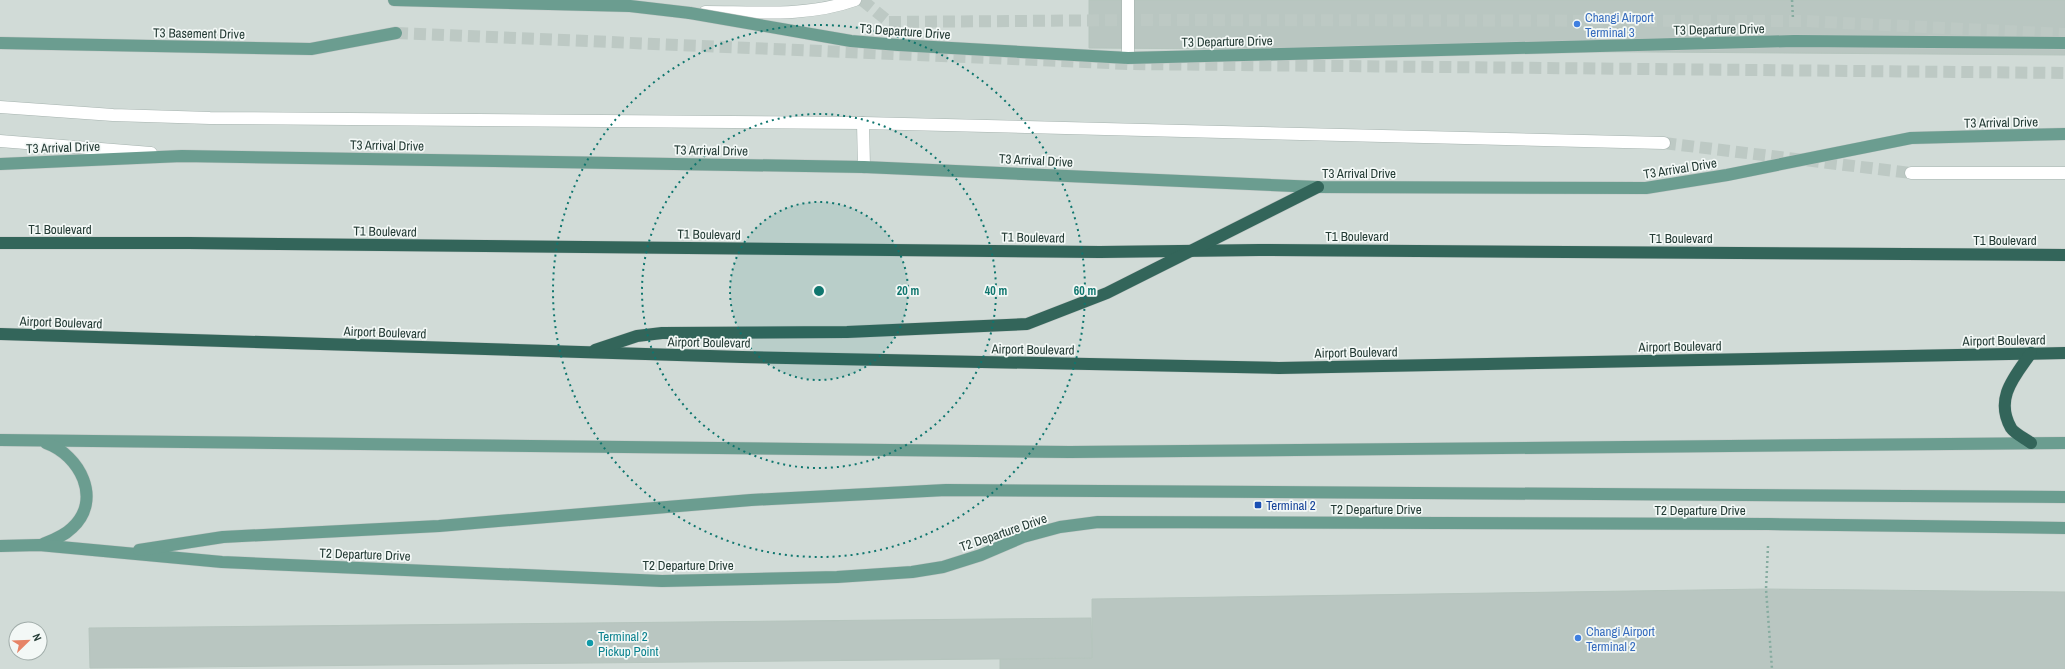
<svg xmlns="http://www.w3.org/2000/svg" width="2065" height="669" font-family="'Archivo Narrow',sans-serif">
<style>
.built{fill:#d1dbd7;fill-rule:evenodd}
.building{fill:#b9c6c1;stroke:#b6c5be}
.lines{fill:none;stroke-linecap:round;stroke-linejoin:round}
.minor-tunnel{stroke:#bdc9c4;stroke-width:12;stroke-dasharray:12 6;stroke-linecap:butt}
.major-tunnel{stroke:#bdc9c4;stroke-width:12;stroke-dasharray:12 6;stroke-linecap:butt}
.minor-casing{stroke:#a6b3af;stroke-width:13}
.major-casing{stroke:#c2c8c6;stroke-width:13}
.highway-casing{stroke:#c2c8c6;stroke-width:13}
.path{stroke:#86aca0;stroke-width:2.5;stroke-dasharray:2 3;stroke-linecap:butt}
.minor{stroke:#fff;stroke-width:12}
.major{stroke:#6b9d90;stroke-width:12}
.highway{stroke:#33655a;stroke-width:12}
.minor-bridge-casing{stroke:#a6b3af;stroke-width:13;stroke-linecap:butt}
.major-bridge-casing{stroke:#c2c8c6;stroke-width:13;stroke-linecap:butt}
.minor-bridge{stroke:#fff;stroke-width:12}
.major-bridge{stroke:#6b9d90;stroke-width:12}
.ring{fill:none;stroke:#0f766e;stroke-width:2;stroke-dasharray:2 4}
.shop-dot{fill:#3f7fe0;stroke:#f3f8f6;stroke-width:1.5}
.transit-dot{fill:#1a4fb4;stroke:#f3f8f6;stroke-width:1.5}
.culture-dot{fill:#0f9aa8;stroke:#f3f8f6;stroke-width:1.5}
.labels{text-anchor:middle;stroke-width:3.5;stroke-linejoin:round;paint-order:stroke}
.shop-label{font-size:13px;fill:#366cbe;stroke:#f3f8f6;text-anchor:start}
.street-label{font-size:13px;fill:#243b35;stroke:#f3f8f6}
.transit-label{font-size:13px;fill:#164399;stroke:#f3f8f6;text-anchor:start}
.culture-label{font-size:13px;fill:#0d838f;stroke:#f3f8f6;text-anchor:start}
.centre{fill:#0f766e;stroke:#f3f8f6;stroke-width:2}
.ring-label{font-size:12px;text-anchor:middle;font-weight:bold;fill:#0f766e;stroke:#f3f8f6;stroke-width:3.5;stroke-linejoin:round;paint-order:stroke}
</style>
<rect width="100%" height="100%" fill="#e3ece8"/>
<path class="built" d="M0,0h2065v669h-2065zM16,629h24v24h-24z"/>
<g class="building">
<polygon points="1089,0 2065,0 2065,55 1089,48"/>
<polygon points="1766,589 2065,592 2065,669 1000,669 1000,659 1092,658 1092,599"/>
<polygon points="1091,618 1092,658 90,668 89,628"/>
</g>
<g class="lines">
<g class="minor-tunnel">
<polyline points="862,0 889,22"/>
<polyline points="1664,143 1911,173"/>
</g>
<g class="major-tunnel">
<polyline points="889,22 1139,20 1805,21 2065,34"/>
<polyline points="396,33 1130,64 2065,73"/>
</g>
<g class="minor-casing">
<g id="minor">
<path d="M705,12c50,0 103,5 150,-12"/>
<polyline points="0,107 113,115 210,118 863,123 1664,143"/>
<polyline points="863,123 864,167"/>
<polyline points="0,141 151,153"/>
<polyline points="1911,173 2065,173"/>
</g>
</g>
<g class="major-casing">
<g id="major">
<polyline points="394,0 630,6 690,13"/>
<polyline points="0,43 311,49 396,33"/>
<polyline points="0,164 182,156 864,167 1318,187 1646,188 1727,175 1911,138 2065,134"/>
<polyline points="0,440 1070,452 2065,443"/>
<path d="M43,544c10,-4 21,-8 29,-16 31,-28 8,-73 -26,-85"/>
<polyline points="0,546 39,545 222,562 662,581 837,577 912,572 943,567 981,555 1023,537 1060,527 1098,522 1768,524 2065,528"/>
<polyline points="139,550 223,537 439,526 751,500 946,490 2065,497"/>
</g>
</g>
<g class="highway-casing">
<g id="highway">
<polyline points="0,243 189,243 1100,252 1259,250 2065,255"/>
<polyline points="0,334 742,357 1279,368 2065,353"/>
<polyline points="595,350 637,336 662,333 847,332 1027,324 1107,293 1318,187"/>
<path d="M2031,353c-16,23 -37,45 -20,75 4,6 15,11 20,15"/>
</g>
</g>
<g class="path">
<polyline points="1792,0 1793,19"/>
<polyline points="1768,546 1766,589 1772,669"/>
</g>
<use href="#minor" class="minor"/>
<use href="#major" class="major"/>
<use href="#highway" class="highway"/>
<g class="minor-bridge-casing">
<polyline id="minor-bridge" points="1128,58 1128,0"/>
</g>
<g class="major-bridge-casing">
<polyline id="major-bridge" points="690,13 851,41 898,45 1128,58 1794,41 2065,43"/>
</g>
<use href="#minor-bridge" class="minor-bridge"/>
<use href="#major-bridge" class="major-bridge"/>
</g>
<circle cx="819" cy="291" r="89" fill="#0f766e" fill-opacity=".12"/>
<g class="ring">
<circle cx="819" cy="291" r="89"/>
<circle cx="819" cy="291" r="177"/>
<circle cx="819" cy="291" r="266"/>
</g>
<g class="shop-dot">
<circle cx="1577" cy="24" r="4"/>
<circle cx="1578" cy="638" r="4"/>
</g>
<rect class="transit-dot" x="1254" y="501" width="8" height="8" rx="2"/>
<circle class="culture-dot" cx="590" cy="643" r="4"/>
<g class="labels">
<g class="shop-label">
<text x="1585" y="22">Changi Airport<tspan x="1585" dy="15">Terminal 3</tspan></text>
<text x="1586" y="636">Changi Airport<tspan x="1586" dy="15">Terminal 2</tspan></text>
</g>
<g class="street-label">
<text transform="translate(1719 29) rotate(-1)" y="5">T3 Departure Drive</text>
<text transform="translate(905 31) rotate(4)" y="5">T3 Departure Drive</text>
<text transform="translate(199 33) rotate(1)" y="5">T3 Basement Drive</text>
<text transform="translate(1227 41) rotate(-1)" y="5">T3 Departure Drive</text>
<text transform="translate(2001 122) rotate(-1)" y="5">T3 Arrival Drive</text>
<text transform="translate(387 145) rotate(1)" y="5">T3 Arrival Drive</text>
<text transform="translate(63 147) rotate(-2)" y="5">T3 Arrival Drive</text>
<text transform="translate(711 150) rotate(1)" y="5">T3 Arrival Drive</text>
<text transform="translate(1036 160) rotate(3)" y="5">T3 Arrival Drive</text>
<text transform="translate(1680 168) rotate(-9)" y="5">T3 Arrival Drive</text>
<text x="1359" y="178">T3 Arrival Drive</text>
<text x="60" y="234">T1 Boulevard</text>
<text transform="translate(385 231) rotate(1)" y="5">T1 Boulevard</text>
<text transform="translate(709 234) rotate(1)" y="5">T1 Boulevard</text>
<text x="1357" y="241">T1 Boulevard</text>
<text transform="translate(1033 237) rotate(1)" y="5">T1 Boulevard</text>
<text x="1681" y="243">T1 Boulevard</text>
<text x="2005" y="245">T1 Boulevard</text>
<text transform="translate(61 322) rotate(2)" y="5">Airport Boulevard</text>
<text transform="translate(385 332) rotate(2)" y="5">Airport Boulevard</text>
<text transform="translate(2004 340) rotate(-1)" y="5">Airport Boulevard</text>
<text transform="translate(709 342) rotate(1)" y="5">Airport Boulevard</text>
<text transform="translate(1680 346) rotate(-1)" y="5">Airport Boulevard</text>
<text transform="translate(1033 349) rotate(1)" y="5">Airport Boulevard</text>
<text transform="translate(1356 352) rotate(-1)" y="5">Airport Boulevard</text>
<text x="1376" y="514">T2 Departure Drive</text>
<text x="1700" y="515">T2 Departure Drive</text>
<text transform="translate(1003 532) rotate(-19)" y="5">T2 Departure Drive</text>
<text transform="translate(365 554) rotate(2)" y="5">T2 Departure Drive</text>
<text x="688" y="570">T2 Departure Drive</text>
</g>
<g class="transit-label">
<text x="1266" y="510">Terminal 2</text>
</g>
<g class="culture-label">
<text x="598" y="641">Terminal 2<tspan x="598" dy="15">Pickup Point</tspan></text>
</g>
</g>
<circle cx="819" cy="291" r="6" class="centre"/>
<g class="ring-label">
<text x="908" y="295">20 m</text>
<text x="996" y="295">40 m</text>
<text x="1085" y="295">60 m</text>
</g>
<g transform="translate(28 641) rotate(67)"><circle r="19" fill="#f3f8f6" stroke="#a0aca9"/>
<path d="M0-3L7 15L0 10L-7 15Z" fill="#e68467"/>
<text y="-6" font-size="11" font-weight="bold" text-anchor="middle" fill="#243b35">N</text>
</g>
</svg>
